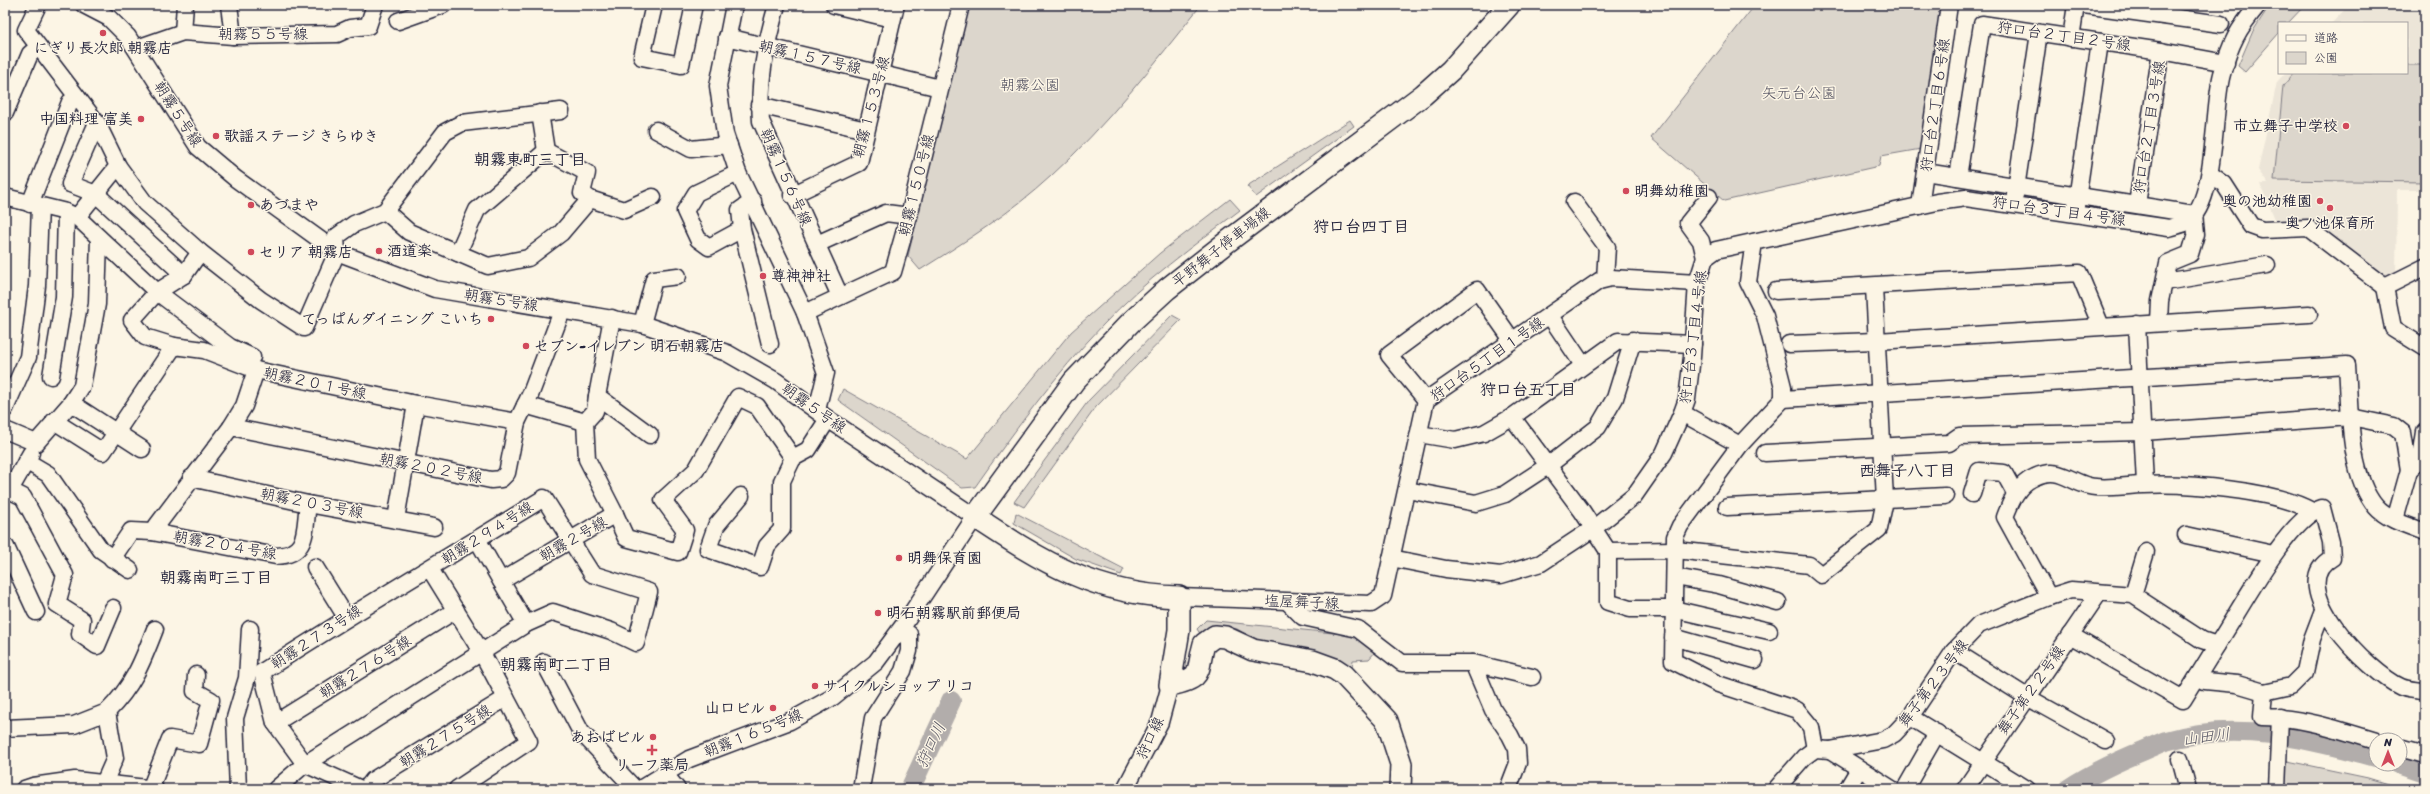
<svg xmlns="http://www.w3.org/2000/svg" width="2430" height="794" font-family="Sriracha,'Klee One',sans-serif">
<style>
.built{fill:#ece5d8}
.green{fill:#dcd6cc;stroke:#7f7c84}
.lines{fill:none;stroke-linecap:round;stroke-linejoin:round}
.river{stroke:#b2adab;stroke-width:20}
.minor-casing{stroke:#22223b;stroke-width:19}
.major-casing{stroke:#22223b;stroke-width:24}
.minor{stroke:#fcf5e5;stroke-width:16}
.major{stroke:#fcf5e5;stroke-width:21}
.poi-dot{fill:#d1495b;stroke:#fcf5e5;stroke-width:1.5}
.labels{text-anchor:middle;stroke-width:3;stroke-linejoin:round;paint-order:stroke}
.street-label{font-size:15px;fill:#22223b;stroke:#fcf5e5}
.poi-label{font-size:15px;font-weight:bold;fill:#22223b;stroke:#fcf5e5;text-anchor:start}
.park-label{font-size:15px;fill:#504f5f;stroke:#fcf5e5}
.neighbourhood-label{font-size:16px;font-weight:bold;fill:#22223b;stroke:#fcf5e5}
.water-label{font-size:16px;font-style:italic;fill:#545362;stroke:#fcf5e5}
</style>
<rect width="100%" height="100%" fill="#fcf5e5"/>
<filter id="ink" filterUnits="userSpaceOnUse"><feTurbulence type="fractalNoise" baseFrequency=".025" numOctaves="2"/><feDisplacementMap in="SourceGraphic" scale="8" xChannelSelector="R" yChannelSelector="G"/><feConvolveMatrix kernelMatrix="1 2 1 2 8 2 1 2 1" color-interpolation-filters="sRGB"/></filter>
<g filter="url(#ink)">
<polygon class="built" points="2349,5 2425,5 2425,190 2397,190 2396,278 2377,276 2315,219 2275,219 2260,184 2268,184 2258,170 2277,82 2285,73 2407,73 2407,23 2332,23"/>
<g class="green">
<path d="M968,5h233c-47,59 -94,120 -150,171 -40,37 -85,65 -131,94l-12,-14z"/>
<polygon points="1755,5 1944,5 1921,149 1881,156 1879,166 1724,201 1651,138"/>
<polygon points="2270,5 2305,5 2288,23 2279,23 2279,33 2245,72 2238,66 2253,31"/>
<polygon points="2407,65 2425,65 2425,182 2274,180 2283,86 2294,73 2407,73"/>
<polygon points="1350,120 1354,126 1256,197 1247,186"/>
<path d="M1230,199l10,11c-47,36 -96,71 -137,115 -48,50 -88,105 -128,162l-13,1 -124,-88 5,-11 124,70 104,-127 89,-79z"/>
<polygon points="1172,315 1181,320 1096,407 1024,507 1014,502 1089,400"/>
<polygon points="1016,513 1124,569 1121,575 1076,559 1014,523"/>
<polygon points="1206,620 1352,635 1376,651 1369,659 1353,660 1351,674 1262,644 1237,629 1217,627 1201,635 1197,629"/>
<polygon points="2283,760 2368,778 2404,789 2282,789"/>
</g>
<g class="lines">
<g class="river">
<polyline points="2398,764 2425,773"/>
<polyline points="910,789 951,701"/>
<path d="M2068,789c21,-14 42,-24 65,-34 11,-4 22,-10 33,-14 71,-21 141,-3 210,16"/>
</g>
<g class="minor-casing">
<g id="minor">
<polyline points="38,5 26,30 97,123 118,166 145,203 200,252 261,300 304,328 337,252 336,237 354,224 385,211 445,132 462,123 561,111"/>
<polyline points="84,5 109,18 128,37 198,147 236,179 337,252 435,289 642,324 727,353 776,381 828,419 975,517 905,623 876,662 833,697 790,721 689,759 640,789"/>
<polyline points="229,5 233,36"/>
<polyline points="654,5 642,57 681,65 694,5"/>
<polyline points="734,5 718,86 725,134 738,173 805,313 826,373 817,410"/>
<path d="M777,5c-11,38 -19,76 -16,116l79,175"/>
<polyline points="834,5 892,19"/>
<polyline points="2084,5 2221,24"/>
<polyline points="398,21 443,5"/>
<polyline points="183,32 185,5"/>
<polyline points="727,37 940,88"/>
<polyline points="2071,38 2076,5"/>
<polyline points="137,48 183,32 233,36 337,34 350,28 368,26 375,5"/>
<polyline points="759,105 866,130"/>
<polyline points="5,113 30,54 38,47"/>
<polyline points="540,113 546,151 587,173 582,193 590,199"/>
<polyline points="97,123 70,184 96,194 184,275"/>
<polyline points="656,130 691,149 729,145"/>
<polyline points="1925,172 2194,214 2196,234 2190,254 2168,263 2160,301 2159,322"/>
<polyline points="738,173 696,193 685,211 698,239 709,247 742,229"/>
<polyline points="2210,174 2224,184 2251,226 2262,230 2308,228 2385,287"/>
<polyline points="1958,177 1982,24 2161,51 2226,63"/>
<polyline points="792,195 859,163 896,5"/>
<polyline points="2015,195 2039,33"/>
<polyline points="5,197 66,212 77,217 157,292 230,347 252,357"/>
<polyline points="753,201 740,210 742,229 770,344"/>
<polyline points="1574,202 1607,247 1605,279"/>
<polyline points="30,204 70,102 77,97"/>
<polyline points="2137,204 2161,51"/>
<polyline points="1920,206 1949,5"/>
<polyline points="2076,206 2100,42"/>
<polyline points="385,211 409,232 488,266 528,258 561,233 590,199 624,210 653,197"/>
<polyline points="77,217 118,166"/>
<polyline points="1754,242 1748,282 1765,316 1783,387 1783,399 1740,445 1680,526 1675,537 1673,661 1718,684 1797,710 1811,727 1815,749"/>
<polyline points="817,244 886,213 909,216"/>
<polyline points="458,253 477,210 546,151"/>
<polyline points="1705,258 1701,241 1688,223 1709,197"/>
<polyline points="2165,282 2267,265"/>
<polyline points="2385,287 2393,328 2425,348"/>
<polyline points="2385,287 2425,267"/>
<polyline points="1776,291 2079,273 2101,326"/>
<polyline points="805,313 893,272 909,216 961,5"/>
<polyline points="1550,316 1583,365"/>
<polyline points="612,318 597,396 650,435"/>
<polyline points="642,324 654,279 678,276"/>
<polyline points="2137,324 2145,484"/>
<polyline points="1789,344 1877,341 2309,314"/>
<polyline points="174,346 145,337 132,320 157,292 184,275 200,252"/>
<polyline points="51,376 64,297 66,212"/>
<path d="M1783,399l564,-34c3,42 1,109 29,142 11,13 34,19 49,25"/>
<polyline points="1426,400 1389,355 1477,290 1512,340"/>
<polyline points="71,403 142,449"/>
<polyline points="525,405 585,422 587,459 615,514"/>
<polyline points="5,409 28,357 37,286 40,206"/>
<polyline points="1682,413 1740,445"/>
<polyline points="1512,417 1582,511 1608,551 1676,550 1809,565 1821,575 1879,529 1885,500 1874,287"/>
<polyline points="54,421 103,452 174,346 204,350 256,370"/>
<polyline points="585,422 595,411 597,396"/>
<polyline points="231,427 491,480 501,479 507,473 517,422 531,393 562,311"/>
<polyline points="5,430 36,443 71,403 82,386 97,304 99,238"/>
<polyline points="1419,434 1455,440 1484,433 1512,417 1618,341 1693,344"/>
<polyline points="1765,453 1949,443 1959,436 2143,432 2351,417 2394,426 2403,433 2409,470"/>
<polyline points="26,461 48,474 101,550 130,570"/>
<polyline points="191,478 308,504 434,527"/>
<polyline points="5,488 23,497 65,575 57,604 82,620 80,634 97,646 113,608"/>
<polyline points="10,490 31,453"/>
<polyline points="1407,490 1476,503 1505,494 1549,465 1598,427 1615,398 1633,340"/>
<polyline points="1972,494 1979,471 2004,473 2015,493"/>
<polyline points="741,496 716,526 708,549 760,567 767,546 782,529 782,481 793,458"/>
<polyline points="1727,507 1945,496"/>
<polyline points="396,519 416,404"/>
<polyline points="2395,520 2409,470 2421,458 2425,432"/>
<polyline points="152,532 231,427 244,406 256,370 416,404 517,422"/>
<polyline points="2186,535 2273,554"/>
<polyline points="477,539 501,581"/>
<polyline points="5,548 6,547 36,612"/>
<polyline points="1608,551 1608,602 1630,609 1673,609 1769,631"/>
<path d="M1391,558l55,11 55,6 40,-12 53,-35 40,-32 30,-43 18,-40 5,-14 5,-42 5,-74 8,-25 11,-8 221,-48 29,-4 203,30c5,-2 13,-3 18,-6 31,-21 25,-113 35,-148 8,-30 16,-45 36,-69"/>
<path d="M112,559l19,-28 21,1 124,24c33,-1 28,-26 32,-52"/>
<polyline points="315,567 346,617"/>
<polyline points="430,569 482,653 529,741 457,789"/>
<polyline points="1675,577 1719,585 1778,602"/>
<polyline points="2133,595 2146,552"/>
<polyline points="1179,597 1371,604 1383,596 1426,400 1599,281 1611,278 1697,283"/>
<path d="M2049,597l-44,-80c6,-16 13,-33 30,-40 24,-11 33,4 54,9 17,4 38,-1 55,-1 43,-2 131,5 168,26"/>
<polyline points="1288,602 1303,617 1358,629 1402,663 1473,663 1532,677"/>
<polyline points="2070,635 2183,700 2217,645"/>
<polyline points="1673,637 1755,660"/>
<polyline points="1954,651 2027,697 2106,741"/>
<polyline points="544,662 581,732 635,789"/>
<polyline points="1473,663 1493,710 1510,735 1517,749 1518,763 1508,789"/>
<polyline points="2198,676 2205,681 2237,684 2264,692 2291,686 2305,672 2312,639 2323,610"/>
<path d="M2264,692l-2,25c39,0 76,12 114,24"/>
<path d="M107,712c26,-26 35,-49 48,-83"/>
<polyline points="1910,717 2027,789"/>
<polyline points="275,723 456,610"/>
<polyline points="5,728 74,725 107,712 115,758 104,783"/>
<polyline points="2400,748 2425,755"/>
<polyline points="1830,750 1892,789"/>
<polyline points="2180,759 2188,789"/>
<polyline points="664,773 677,789"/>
<polyline points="151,787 170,739 199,744 211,700 195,691 196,675"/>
<polyline points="24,789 33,786 75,780 155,789"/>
<polyline points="238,789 235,718 247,678 250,629"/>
<polyline points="276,789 305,764 526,624 501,581 615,514 626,538 678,552 685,530 663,500 696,470 738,397 757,406 793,458 808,450 828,419"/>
<path d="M361,789l-56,-25 -30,-41 -13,-51c92,-60 188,-116 282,-174l48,76 57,18 -13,51 -25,-12 -58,-19 -27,12"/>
<polyline points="366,789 373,780 506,698"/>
<polyline points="861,789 873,718 903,671 909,651 909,634"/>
<polyline points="1125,789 1160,722 1170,685"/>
<path d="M1776,789l28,-32 11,-8 15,1 53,-10 11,-6 16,-17 44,-66 25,-26 70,-28 22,-7 62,5 69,45 15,5c21,-31 71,-128 105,-137l9,34 1,16c-51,28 38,115 69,129 7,3 17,3 24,5"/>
<polyline points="1847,789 1859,769"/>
<polyline points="1905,789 1937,733"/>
<polyline points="1965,789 2099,593"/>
<polyline points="2277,789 2280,717"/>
</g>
</g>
<g class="major-casing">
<path id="major" d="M1400,789l1,-25 -14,-43 -43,-46 -9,-6 -22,-8 -60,-11 -28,-13 -10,-1 -11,8c-8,28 1,34 -34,41l9,-55v-33c-84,-2 -136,-35 -204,-80l99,-136 57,-59 36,-33 60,-47 196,-147 28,-25 58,-65"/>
</g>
<use href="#minor" class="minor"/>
<use href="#major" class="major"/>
</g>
</g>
<g class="poi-dot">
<circle cx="103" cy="33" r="4"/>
<circle cx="141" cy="119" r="4"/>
<circle cx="2346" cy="126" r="4"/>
<circle cx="216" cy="136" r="4"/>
<circle cx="1626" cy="191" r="4"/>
<circle cx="2320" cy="201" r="4"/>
<circle cx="251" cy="205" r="4"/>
<circle cx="2330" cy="208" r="4"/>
<circle cx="379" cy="251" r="4"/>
<circle cx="251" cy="252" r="4"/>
<circle cx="763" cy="276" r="4"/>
<circle cx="491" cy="319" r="4"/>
<circle cx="526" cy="346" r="4"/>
<circle cx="899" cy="558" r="4"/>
<circle cx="878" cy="613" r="4"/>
<circle cx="815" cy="686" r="4"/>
<circle cx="773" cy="708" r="4"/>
<circle cx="653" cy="737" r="4"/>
<path d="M650 744h4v4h4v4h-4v4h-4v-4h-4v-4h4z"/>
</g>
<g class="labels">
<g class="street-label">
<text x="263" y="39">朝霧５５号線</text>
<text transform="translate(2064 36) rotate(8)" y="5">狩口台２丁目２号線</text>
<text transform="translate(810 57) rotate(13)" y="5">朝霧１５７号線</text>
<text transform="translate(1935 105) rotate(-82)" y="5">狩口台２丁目６号線</text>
<text transform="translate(871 107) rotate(-75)" y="5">朝霧１５３号線</text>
<text transform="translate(178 114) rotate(57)" y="5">朝霧５号線</text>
<text transform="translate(2149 127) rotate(-81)" y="5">狩口台２丁目３号線</text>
<text transform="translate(786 177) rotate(66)" y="5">朝霧１５６号線</text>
<text transform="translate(916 185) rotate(-76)" y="5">朝霧１５０号線</text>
<text transform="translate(2059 211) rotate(8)" y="5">狩口台３丁目４号線</text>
<text transform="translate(1221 247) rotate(-38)" y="5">平野舞子停車場線</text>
<text transform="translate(501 300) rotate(9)" y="5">朝霧５号線</text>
<text transform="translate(1693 337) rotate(-83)" y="5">狩口台３丁目４号線</text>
<text transform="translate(1487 359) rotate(-35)" y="5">狩口台５丁目１号線</text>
<text transform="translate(315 383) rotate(12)" y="5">朝霧２０１号線</text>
<text transform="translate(814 408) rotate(35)" y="5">朝霧５号線</text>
<text transform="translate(431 468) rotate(11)" y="5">朝霧２０２号線</text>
<text transform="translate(312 503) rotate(11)" y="5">朝霧２０３号線</text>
<text transform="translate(487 533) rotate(-32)" y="5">朝霧２９４号線</text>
<text transform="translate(573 539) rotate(-30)" y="5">朝霧２号線</text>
<text transform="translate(225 545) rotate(10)" y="5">朝霧２０４号線</text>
<text transform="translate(1302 602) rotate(2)" y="5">塩屋舞子線</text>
<text transform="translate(316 637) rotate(-33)" y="5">朝霧２７３号線</text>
<text transform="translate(365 667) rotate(-32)" y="5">朝霧２７６号線</text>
<text transform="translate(1933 683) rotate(-53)" y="5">舞子第２３号線</text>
<text transform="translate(2031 690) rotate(-55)" y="5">舞子第２２号線</text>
<text transform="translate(753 733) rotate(-22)" y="5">朝霧１６５号線</text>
<text transform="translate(445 736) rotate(-32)" y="5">朝霧２７５号線</text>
<text transform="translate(1150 738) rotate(-65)" y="5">狩口線</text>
</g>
<g class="poi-label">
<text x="103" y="53" text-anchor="middle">にぎり長次郎 朝霧店</text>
<text x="133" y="124" text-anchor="end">中国料理 富美</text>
<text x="2338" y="131" text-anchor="end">市立舞子中学校</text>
<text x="224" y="141">歌謡ステージ きらゆき</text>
<text x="1634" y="196">明舞幼稚園</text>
<text x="2312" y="206" text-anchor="end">奥の池幼稚園</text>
<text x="259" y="210">あづまや</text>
<text x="2330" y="228" text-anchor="middle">奥ノ池保育所</text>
<text x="387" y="256">酒道楽</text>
<text x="259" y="257">セリア 朝霧店</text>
<text x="771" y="281">尊神神社</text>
<text x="483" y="324" text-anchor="end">てっぱんダイニング こいち</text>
<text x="534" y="351">セブン-イレブン 明石朝霧店</text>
<text x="907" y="563">明舞保育園</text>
<text x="886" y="618">明石朝霧駅前郵便局</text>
<text x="823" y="691">サイクルショップ リコ</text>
<text x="765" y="713" text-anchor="end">山口ビル</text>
<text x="645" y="742" text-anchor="end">あおばビル</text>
<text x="652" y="770" text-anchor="middle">リーフ薬局</text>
</g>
<g class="park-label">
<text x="1030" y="90">朝霧公園</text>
<text x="1799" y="98">矢元台公園</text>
</g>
<g class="neighbourhood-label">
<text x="530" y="165">朝霧東町三丁目</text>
<text x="1361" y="232">狩口台四丁目</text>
<text x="1528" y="395">狩口台五丁目</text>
<text x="1907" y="476">西舞子八丁目</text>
<text x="216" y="583">朝霧南町三丁目</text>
<text x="556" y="670">朝霧南町二丁目</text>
</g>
<g class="water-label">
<text transform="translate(2206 736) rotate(-7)" y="6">山田川</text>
<text transform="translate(930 745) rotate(-65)" y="6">狩口川</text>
</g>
</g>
<rect width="2430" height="794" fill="none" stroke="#fcf5e5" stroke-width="20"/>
<rect x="10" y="10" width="2410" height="774" fill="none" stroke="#22223b" stroke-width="1.5" filter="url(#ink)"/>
<rect x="2278" y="22" width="130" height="52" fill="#fcf5e5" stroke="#a5a1a1"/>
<rect x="2286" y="35" width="20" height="6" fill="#fcf5e5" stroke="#a5a1a1"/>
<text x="2314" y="42" font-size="12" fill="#22223b">道路</text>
<rect x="2286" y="52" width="20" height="12" fill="#dcd6cc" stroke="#a5a1a1"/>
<text x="2314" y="62" font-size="12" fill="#22223b">公園</text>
<g transform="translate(2388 752)"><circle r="19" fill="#fcf5e5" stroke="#a5a1a1"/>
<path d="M0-3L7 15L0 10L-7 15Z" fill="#d1495b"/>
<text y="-6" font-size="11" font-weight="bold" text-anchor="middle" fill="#22223b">N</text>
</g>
</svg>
